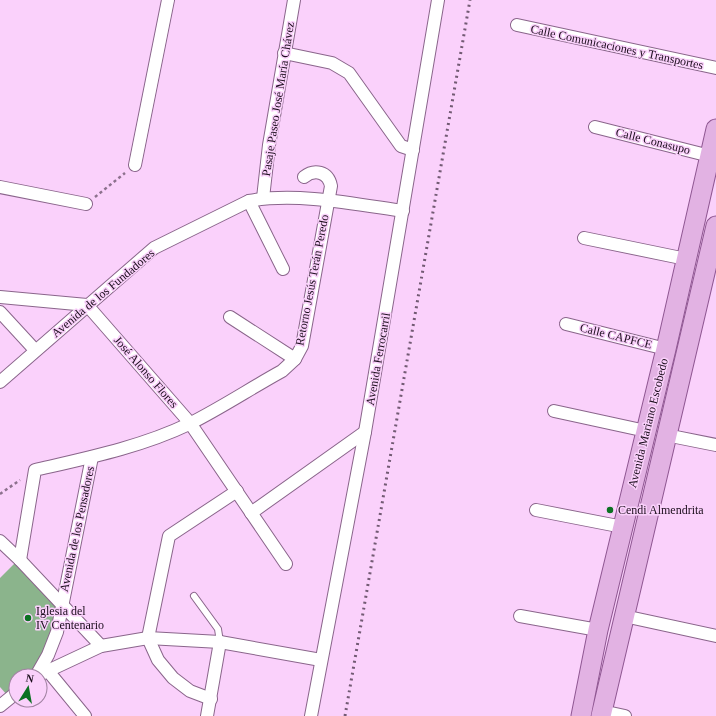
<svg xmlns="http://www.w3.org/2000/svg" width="716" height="716" font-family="'Times New Roman',serif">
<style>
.building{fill:#8bb48c}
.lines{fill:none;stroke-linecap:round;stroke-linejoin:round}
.lane-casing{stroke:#8a658b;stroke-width:8}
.street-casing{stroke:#8a658b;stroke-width:14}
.primary-casing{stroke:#8f5792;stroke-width:21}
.path{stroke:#8c718d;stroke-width:2.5;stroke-dasharray:3 3;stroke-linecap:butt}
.lane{stroke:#fff;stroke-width:6}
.street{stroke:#fff;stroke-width:12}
.primary{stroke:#e2b2e3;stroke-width:19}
.rail{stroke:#725a73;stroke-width:3;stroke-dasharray:2 4;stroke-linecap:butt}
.poi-dot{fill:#0b7122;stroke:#fad1fb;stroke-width:1.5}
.labels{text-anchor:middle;stroke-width:3;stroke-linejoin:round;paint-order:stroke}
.street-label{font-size:12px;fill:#1b0d1c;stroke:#fad1fb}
.poi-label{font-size:12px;fill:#1b0d1c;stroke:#fad1fb;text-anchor:start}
</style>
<rect width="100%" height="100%" fill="#fad1fb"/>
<polygon class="building" points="17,561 59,605 45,655 30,676 16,676 16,688 7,695 0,687 0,578"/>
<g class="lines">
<g class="lane-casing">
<polyline id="lane" points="194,596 218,629 220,642"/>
</g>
<g class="street-casing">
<g id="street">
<polyline points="517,25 716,68"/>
<polyline points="284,53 332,63 349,73 401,146 413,150"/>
<polyline points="595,127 710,156"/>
<polyline points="135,165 168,0"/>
<polyline points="0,187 86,204"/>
<polyline points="263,198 269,145 294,0"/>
<polyline points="249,201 283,269"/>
<polyline points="584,238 686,259"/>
<polyline points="0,297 87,305 190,423 286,564"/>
<polyline points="0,312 35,350"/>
<polyline points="230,317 295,359"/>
<polyline points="566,324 666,349"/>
<path d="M0,382l154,-134 95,-47c47,-9 106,3 154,10"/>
<polyline points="554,411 646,431"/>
<polyline points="666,435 716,445"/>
<polyline points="536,510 623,527"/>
<polyline points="251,513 365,432"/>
<polyline points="0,541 20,560 101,646"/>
<path d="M20,560l15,-90c52,-12 106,-23 154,-46 32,-16 62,-36 93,-53l13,-12 7,-13 29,-160c-3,-15 -17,-17 -27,-9"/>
<polyline points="520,616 598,630"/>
<polyline points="624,616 716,636"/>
<polyline points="48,671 85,716"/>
<polyline points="36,676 48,655 57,632 92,457"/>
<polyline points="37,676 101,646 148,638 220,642 321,660"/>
<polyline points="211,699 190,691 173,678 158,660 148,638 169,536 237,491"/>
<polyline points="0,706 16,693"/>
<polyline points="602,711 625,716"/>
<polyline points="207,716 220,642"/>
<polyline points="311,716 365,432 438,0"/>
</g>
</g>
<g class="primary-casing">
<g id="primary">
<polyline points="581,716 598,630 666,349 716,129"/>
<polyline points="601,716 716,226"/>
</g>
</g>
<g class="path">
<polyline points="95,197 125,173"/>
<polyline points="0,494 20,480"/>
</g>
<use href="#lane" class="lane"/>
<use href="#street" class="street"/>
<use href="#primary" class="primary"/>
<polyline class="rail" points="345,716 470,0"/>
</g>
<g class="poi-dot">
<circle cx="610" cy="510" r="4"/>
<circle cx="28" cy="618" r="4"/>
</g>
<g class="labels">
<g class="street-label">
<text transform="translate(617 47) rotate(12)" y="4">Calle Comunicaciones y Transportes</text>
<text transform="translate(278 99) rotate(-81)" y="4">Pasaje Paseo José María Chávez</text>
<text transform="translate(653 141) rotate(14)" y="4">Calle Conasupo</text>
<text transform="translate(312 280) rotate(-79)" y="4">Retorno Jesús Terán Peredo</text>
<text transform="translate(103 293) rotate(-40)" y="4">Avenida de los Fundadores</text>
<text transform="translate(616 336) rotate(14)" y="4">Calle CAPFCE</text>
<text transform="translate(378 359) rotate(-80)" y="4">Avenida Ferrocarril</text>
<text transform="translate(146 372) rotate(49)" y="4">José Alonso Flores</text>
<text transform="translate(648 423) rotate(-76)" y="4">Avenida Mariano Escobedo</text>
<text transform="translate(77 529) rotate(-78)" y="4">Avenida de los Pensadores</text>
</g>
<g class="poi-label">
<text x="618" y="514">Cendi Almendrita</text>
<text x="36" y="615">Iglesia del<tspan x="36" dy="14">IV Centenario</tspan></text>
</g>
</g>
<g transform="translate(28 688) rotate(11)"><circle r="19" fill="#fad1fb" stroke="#a183a2"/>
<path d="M0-3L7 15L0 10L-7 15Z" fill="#0b7122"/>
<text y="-6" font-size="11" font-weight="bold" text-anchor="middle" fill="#1b0d1c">N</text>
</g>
</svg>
